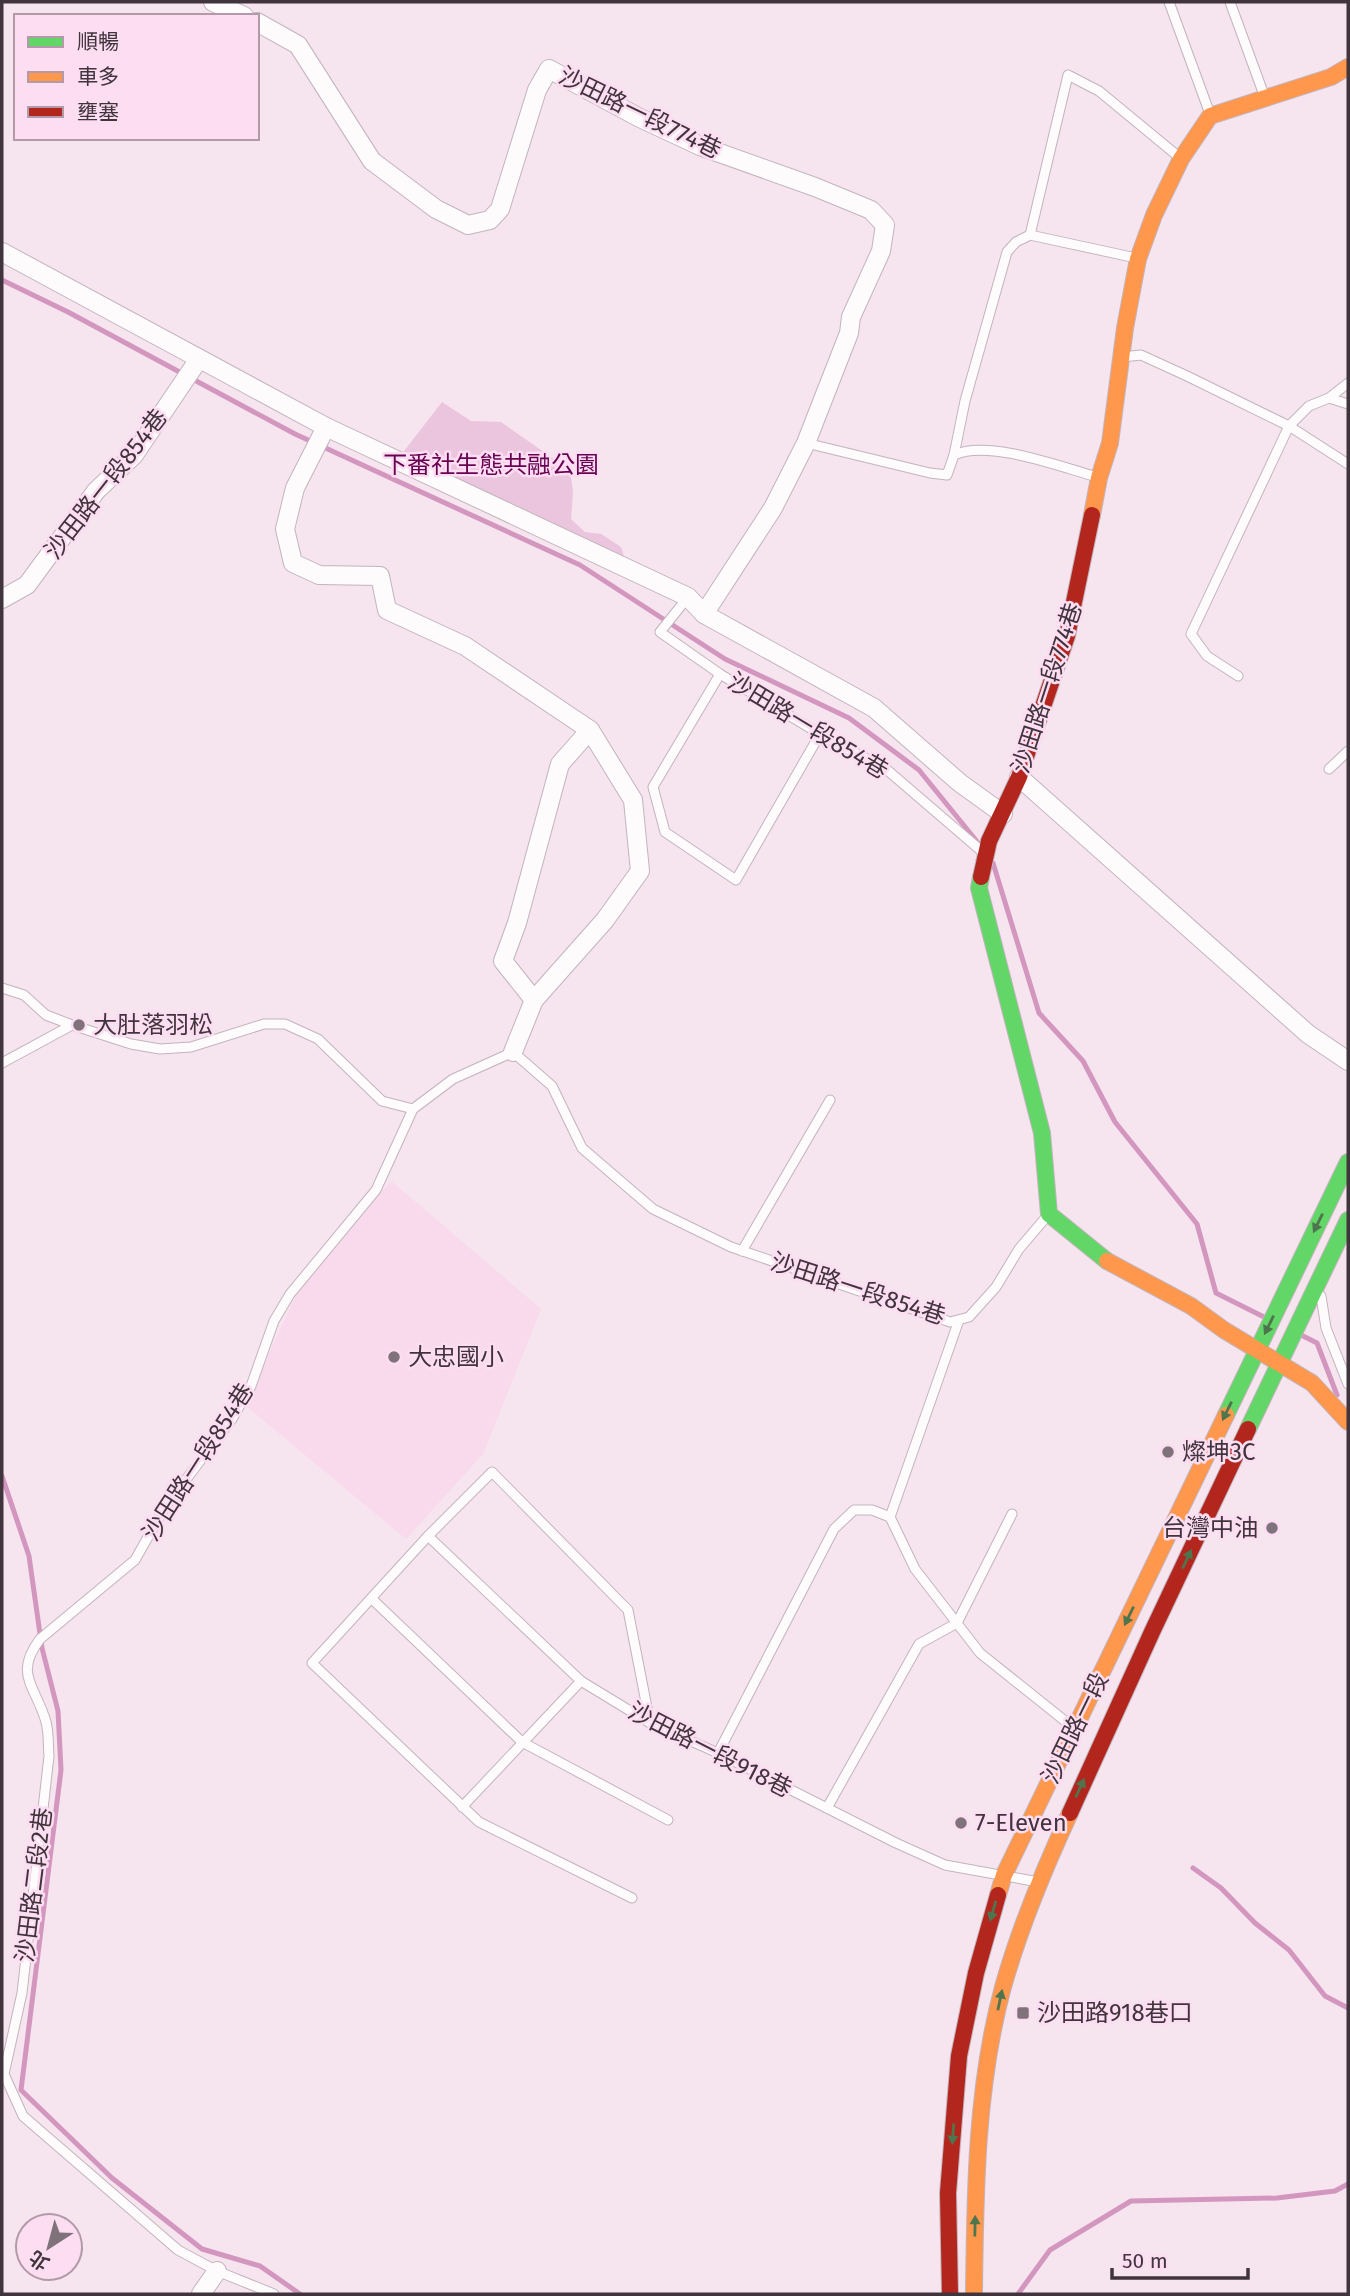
<svg xmlns="http://www.w3.org/2000/svg" width="1350" height="2296" font-family="'Fira Sans','Noto Sans TC',sans-serif">
<style>
.built{fill:#f8daec}
.green{fill:#ebc5dd}
.lines{fill:none;stroke-linecap:round;stroke-linejoin:round}
.stream{stroke:#d396bf;stroke-width:5}
.lane-casing{stroke:#c2b4bc;stroke-width:11}
.street-casing{stroke:#c2b4bc;stroke-width:20}
.fast-casing{stroke:#c2b4bc;stroke-width:18}
.slow-casing{stroke:#c2b4bc;stroke-width:18}
.jam-casing{stroke:#c2b4bc;stroke-width:18}
.lane{stroke:#fefbfd;stroke-width:9}
.street{stroke:#fefbfd;stroke-width:18}
.fast{stroke:#63d668;stroke-width:16}
.slow{stroke:#ff974d;stroke-width:16}
.jam{stroke:#b3261e;stroke-width:16}
.oneway{fill:#4f754e}
.poi-dot{fill:#80727b;stroke:#fdddf1;stroke-width:2.5}
.labels{text-anchor:middle;stroke-width:5;stroke-linejoin:round;paint-order:stroke}
.street-label{font-size:24px;fill:#41353d;stroke:#fdddf1}
.park-label{font-size:24px;fill:#680252;stroke:#fdddf1}
.poi-label{font-size:24px;fill:#41353d;stroke:#fdddf1;text-anchor:start}
</style>
<rect width="100%" height="100%" fill="#f6e4ef"/>
<polygon class="built" points="391,1181 541,1309 483,1454 406,1539 245,1405 298,1291"/>
<polygon class="green" points="442,402 471,421 501,422 564,466 571,477 573,492 571,519 585,532 601,534 621,547 626,563 394,464"/>
<g class="lines">
<g class="stream">
<polyline points="2,280 68,312 295,434 580,565 725,659 849,718 919,770 979,844"/>
<polyline points="993,863 1039,1013 1083,1061 1115,1122 1197,1224 1216,1293 1264,1317"/>
<polyline points="1301,1335 1317,1343 1337,1395"/>
<polyline points="2,1476 29,1556 42,1648 58,1711 61,1770 21,2090 112,2178 202,2249 260,2266 300,2294"/>
<polyline points="1193,1868 1221,1888 1255,1923 1289,1950 1325,1996 1348,2008"/>
<polyline points="1018,2294 1050,2250 1131,2201 1277,2198 1335,2191 1348,2184"/>
</g>
<g class="lane-casing">
<g id="lane">
<polyline points="1169,2 1210,114"/>
<polyline points="1230,2 1264,95"/>
<polyline points="1030,235 1068,75 1099,91 1179,157"/>
<polyline points="1122,357 1141,355 1187,376 1289,426 1348,464"/>
<polyline points="1329,398 1348,383"/>
<path d="M806,443l124,30 17,2 7,-20c34,-16 107,12 143,22"/>
<polyline points="954,455 965,401 1007,252 1016,242 1030,235 1136,258"/>
<polyline points="688,597 660,632 720,674 820,734 886,769 985,854"/>
<polyline points="720,674 653,787 665,832 736,880 820,734"/>
<polyline points="1238,676 1207,656 1191,634 1289,426 1309,406 1329,398 1348,404"/>
<polyline points="1329,769 1348,751"/>
<polyline points="2,988 24,995 46,1015 72,1025"/>
<polyline points="2,1063 72,1025 131,1044 160,1049 191,1047 264,1024 285,1024 318,1039 382,1101 413,1109"/>
<polyline points="742,1251 830,1100"/>
<polyline points="1321,1296 1326,1328 1348,1384"/>
<polyline points="959,1320 890,1517 915,1569 980,1653 1070,1725"/>
<polyline points="428,1536 581,1681 650,1723 718,1753 896,1843 945,1865 1033,1881"/>
<polyline points="372,1599 522,1742 668,1820"/>
<polyline points="718,1753 834,1529 854,1510 872,1510 890,1517"/>
<polyline points="462,1807 581,1681"/>
<polyline points="827,1808 919,1644 957,1623 1012,1514"/>
<polyline points="632,1898 479,1822 312,1663 428,1536 492,1472 628,1610 650,1723"/>
<path d="M274,2294l-57,-23 -39,-21 -155,-134 -19,-42 18,-81 27,-237c-1,-11 0,-23 -3,-34 -10,-36 -33,-47 -6,-83l95,-79 30,-53 67,-88 19,-33 23,-65 16,-27 86,-104 37,-81 40,-30 60,-27 39,34 30,62 71,61 78,38 219,75 19,-5 27,-30 23,-38 29,-34"/>
</g>
</g>
<g class="street-casing">
<g id="street">
<polyline points="213,2 244,16"/>
<polyline points="257,22 298,45 372,161 436,209 468,225 490,220 500,209 537,90 549,69 638,117 700,146 815,187 871,210 885,225 881,251 851,317 849,333 806,443 773,508 704,614"/>
<polyline points="2,252 326,427 688,597 704,614 874,708 960,783 1003,814"/>
<polyline points="326,427 295,488 285,529 293,563 319,575 380,576 387,610 465,646 590,730 633,800 640,871 605,920 534,1000 513,1052"/>
<polyline points="2,599 27,585 96,491 134,455 199,359"/>
<polyline points="1019,777 1308,1034 1348,1061"/>
<polyline points="534,1000 503,961 517,923 560,764 590,730"/>
<polyline points="201,2294 217,2271"/>
</g>
</g>
<g class="fast-casing">
<g id="fast">
<polyline points="981,877 979,888 1042,1133 1049,1214 1107,1261"/>
<polyline points="1226,1415 1348,1162"/>
<polyline points="1248,1429 1348,1220"/>
</g>
</g>
<g class="slow-casing">
<g id="slow">
<polyline points="1092,515 1099,478 1110,443 1125,328 1138,259 1154,215 1181,159 1210,116 1331,77 1348,67"/>
<polyline points="1107,1261 1191,1306 1224,1330 1312,1383 1348,1422"/>
<polyline points="998,1895 1004,1875 1226,1415"/>
<path d="M974,2294c1,-102 2,-208 29,-307 17,-60 41,-118 67,-174"/>
</g>
</g>
<g class="jam-casing">
<g id="jam">
<polyline points="981,877 989,841 1019,777 1067,636 1092,515"/>
<polyline points="1070,1813 1152,1632 1248,1429"/>
<polyline points="950,2294 948,2193 959,2056 976,1973 998,1895"/>
</g>
</g>
<use href="#lane" class="lane"/>
<use href="#street" class="street"/>
<use href="#fast" class="fast"/>
<use href="#slow" class="slow"/>
<use href="#jam" class="jam"/>
</g>
<defs><path id="oneway-solid" d="M-6-.8H1V-3.2L6.5 0L1 3.2V.8H-6Z" transform="scale(1.75)"/></defs>
<g class="oneway">
<use href="#oneway-solid" transform="translate(1318 1223) rotate(116)"/>
<use href="#oneway-solid" transform="translate(1269 1325) rotate(116)"/>
<use href="#oneway-solid" transform="translate(1227 1411) rotate(116)"/>
<use href="#oneway-solid" transform="translate(1187 1559) rotate(-65)"/>
<use href="#oneway-solid" transform="translate(1129 1616) rotate(116)"/>
<use href="#oneway-solid" transform="translate(1080 1788) rotate(-65)"/>
<use href="#oneway-solid" transform="translate(993 1911) rotate(106)"/>
<use href="#oneway-solid" transform="translate(1000 2000) rotate(-78)"/>
<use href="#oneway-solid" transform="translate(953 2134) rotate(94)"/>
<use href="#oneway-solid" transform="translate(975 2226) rotate(-89)"/>
</g>
<g class="poi-dot">
<circle cx="79" cy="1025" r="7"/>
<circle cx="394" cy="1357" r="7"/>
<circle cx="1168" cy="1452" r="7"/>
<circle cx="1272" cy="1528" r="7"/>
<circle cx="961" cy="1823" r="7"/>
<rect x="1016" y="2006" width="14" height="14" rx="3.5"/>
</g>
<g class="labels">
<g class="street-label">
<text transform="translate(640 113) rotate(26)" y="8">沙田路一段774巷</text>
<text transform="translate(106 484) rotate(-52)" y="8">沙田路一段854巷</text>
<text transform="translate(1047 688) rotate(-72)" y="8">沙田路一段774巷</text>
<text transform="translate(808 726) rotate(31)" y="8">沙田路一段854巷</text>
<text transform="translate(858 1289) rotate(18)" y="8">沙田路一段854巷</text>
<text transform="translate(198 1462) rotate(-57)" y="8">沙田路一段854巷</text>
<text transform="translate(1075 1728) rotate(-64)" y="8">沙田路一段</text>
<text transform="translate(710 1750) rotate(27)" y="8">沙田路一段918巷</text>
<text transform="translate(34 1885) rotate(-83)" y="8">沙田路二段2巷</text>
</g>
<g class="park-label">
<text x="491" y="473">下番社生態共融公園</text>
</g>
<g class="poi-label">
<text x="93" y="1033">大肚落羽松</text>
<text x="408" y="1365">大忠國小</text>
<text x="1182" y="1460">燦坤3C</text>
<text x="1258" y="1536" text-anchor="end">台灣中油</text>
<text x="975" y="1831">7-Eleven</text>
<text x="1037" y="2021">沙田路918巷口</text>
</g>
</g>
<rect width="1350" height="2296" fill="none" stroke="#41353d" stroke-width="7"/>
<rect x="14" y="14" width="245" height="126" fill="#fdddf1" stroke="#b29aa9" stroke-width="2"/>
<rect x="28" y="37" width="35" height="10" fill="#63d668" stroke="#b29aa9" stroke-width="2"/>
<text x="77" y="49" font-size="21" fill="#41353d">順暢</text>
<rect x="28" y="72" width="35" height="10" fill="#ff974d" stroke="#b29aa9" stroke-width="2"/>
<text x="77" y="84" font-size="21" fill="#41353d">車多</text>
<rect x="28" y="107" width="35" height="10" fill="#b3261e" stroke="#b29aa9" stroke-width="2"/>
<text x="77" y="119" font-size="21" fill="#41353d">壅塞</text>
<g transform="translate(49 2247) rotate(216)"><circle r="33" fill="#fdddf1" stroke="#b29aa9" stroke-width="2"/>
<path d="M0-5L12 26L0 18L-12 26Z" fill="#80727b"/>
<text y="-10" font-size="19" font-weight="bold" text-anchor="middle" fill="#41353d">北</text>
</g>
<path d="M1112 2268v10h136v-10" fill="none" stroke="#41353d" stroke-width="3.5"/>
<text x="1122" y="2268" font-size="21" fill="#41353d" stroke="#fdddf1" stroke-width="5" paint-order="stroke">50 m</text>
</svg>
